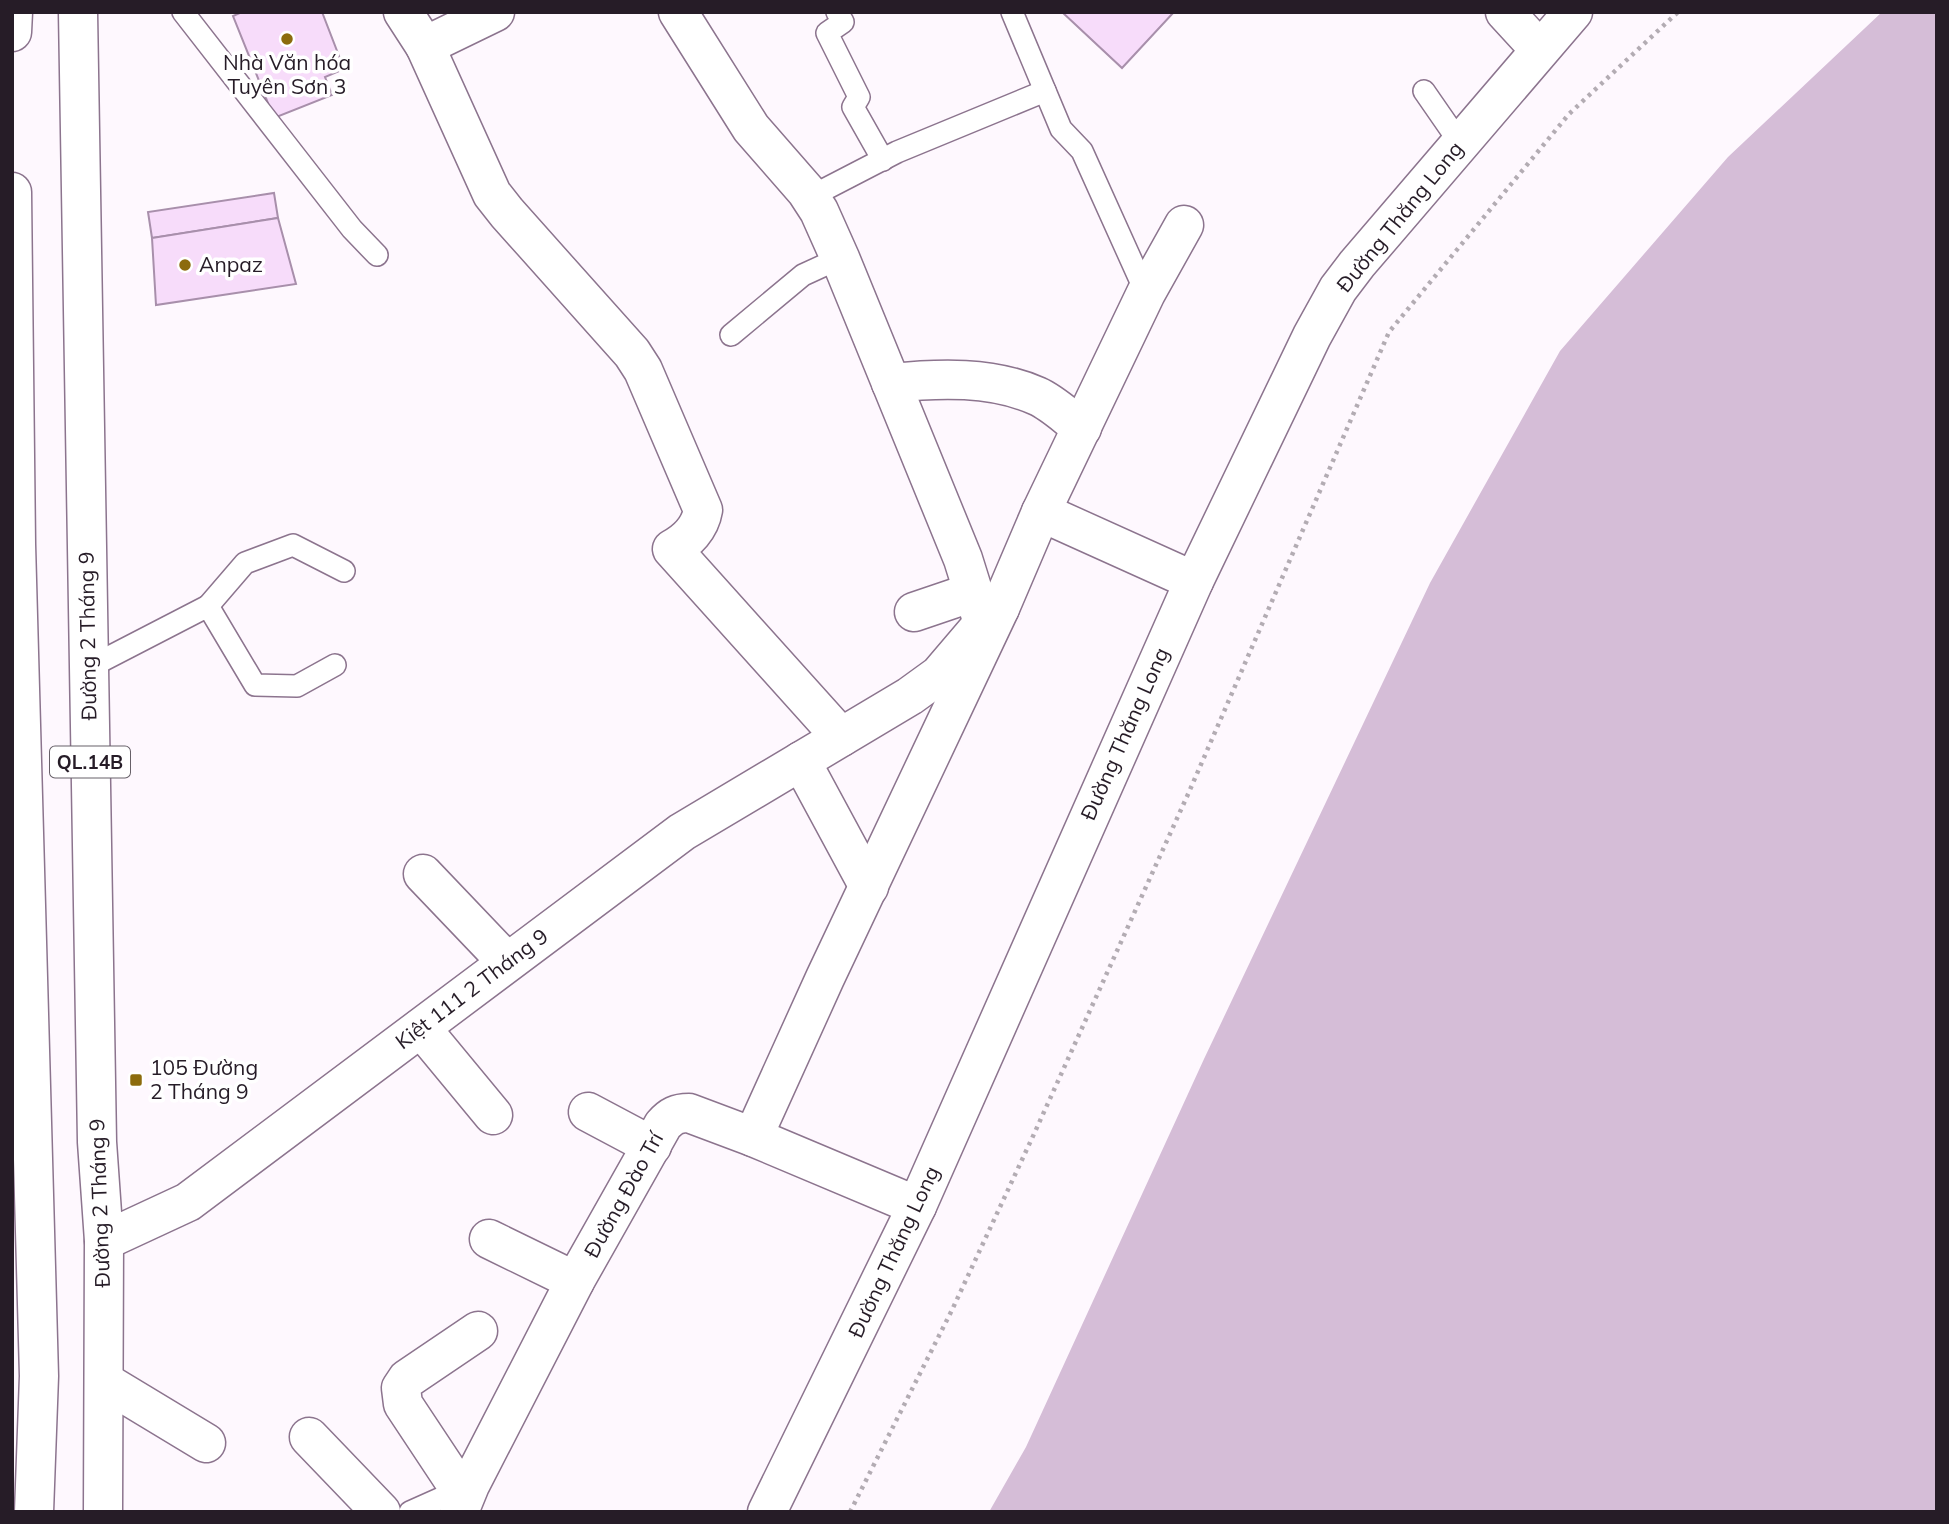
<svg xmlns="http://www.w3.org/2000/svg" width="1949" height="1524" font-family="Mulish,sans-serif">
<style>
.water{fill:#d5bdd7}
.building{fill:#f7dcfa;stroke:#a88fab;stroke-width:2}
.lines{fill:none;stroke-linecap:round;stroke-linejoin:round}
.service-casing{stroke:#8c748e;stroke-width:24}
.minor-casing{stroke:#8c748e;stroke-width:41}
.tertiary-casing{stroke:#8c748e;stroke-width:41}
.trunk-casing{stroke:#8c748e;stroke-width:41}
.path{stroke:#b3acb3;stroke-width:4.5;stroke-dasharray:3.5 5;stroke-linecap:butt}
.service{stroke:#fff;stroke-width:21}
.minor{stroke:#fff;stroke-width:38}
.tertiary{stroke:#fff;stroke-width:38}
.trunk{stroke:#fff;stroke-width:38}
.poi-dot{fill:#8c6b0d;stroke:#fff;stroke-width:2.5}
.labels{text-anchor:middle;stroke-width:7;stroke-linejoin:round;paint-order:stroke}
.shield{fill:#fff;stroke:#676068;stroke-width:2}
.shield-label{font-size:19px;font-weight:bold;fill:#261c27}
.poi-label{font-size:21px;fill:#261c27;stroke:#fff;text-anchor:start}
.street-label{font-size:21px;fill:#261c27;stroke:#fff}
</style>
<rect width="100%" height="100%" fill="#fef8fe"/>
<polygon class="water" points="1882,12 1937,12 1937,1512 989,1512 1026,1447 1204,1059 1430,583 1560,351 1728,157"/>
<g class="building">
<polygon points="242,12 322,12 344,69 325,77 332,95 274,118 233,16"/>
<polygon points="1062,12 1174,12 1122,68"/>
<polygon points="274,193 278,218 152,238 148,212"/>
<polygon points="278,218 296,284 156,305 152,238"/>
</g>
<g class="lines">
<g class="service-casing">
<g id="service">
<polyline points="183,12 352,229 377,255"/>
<polyline points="837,12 843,22 827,33 859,97 853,107 883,160"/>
<polyline points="1012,12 1061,129 1082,151 1146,293"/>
<polyline points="1424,91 1460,143"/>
<polyline points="810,197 897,152 1045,91"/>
<polyline points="731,335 803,275 840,258"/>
<polyline points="208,606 245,563 293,545 344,571"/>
<polyline points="88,668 208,606 255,685 297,686 335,665"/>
<polyline points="410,1512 466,1487"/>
</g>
</g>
<g class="minor-casing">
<g id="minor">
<polyline points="403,12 425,46 495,12"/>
<polyline points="678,12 751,128 806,191 819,211 840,258 963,559 983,623"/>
<polyline points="1505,12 1539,49"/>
<path d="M425,46l67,148 15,19 125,140 11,17 60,140c-3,18 -16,31 -31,39l169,188"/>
<path d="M891,383c48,-5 101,-7 146,13 16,7 31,22 45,32"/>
<polyline points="1041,512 1194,581"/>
<polyline points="914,612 973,592"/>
<polyline points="801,761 869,887"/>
<polyline points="423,874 507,962"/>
<polyline points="421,1028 493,1115"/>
<polyline points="588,1112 652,1146"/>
<polyline points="753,1137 825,978 1000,608 1041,512 1146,293 1184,225"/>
<polyline points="489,1239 575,1281"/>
<polyline points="104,1241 188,1202 682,832 910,696 939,675 985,621 1000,608"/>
<polyline points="105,1382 206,1443"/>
<polyline points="309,1437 381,1512"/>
<polyline points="460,1490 403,1404 401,1388 407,1379 478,1331"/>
<path d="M459,1512l11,-27 105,-204 88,-156c8,-9 14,-12 26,-12l64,24 164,69"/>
</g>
</g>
<g class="tertiary-casing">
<polyline id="tertiary" points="767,1512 917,1206 1194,581 1312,336 1338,289 1357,264 1573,12"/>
</g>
<g class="trunk-casing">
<g id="trunk">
<polyline points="78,12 97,1142 104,1241 103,1512"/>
<polyline points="12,32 13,12"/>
<polyline points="12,192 16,544 39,1376 34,1512"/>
</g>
</g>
<polyline class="path" points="850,1512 952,1310 1034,1134 1189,792 1389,332 1569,114 1678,12"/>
<use href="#service" class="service"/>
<use href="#minor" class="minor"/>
<use href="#tertiary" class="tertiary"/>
<use href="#trunk" class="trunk"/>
</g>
<g class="poi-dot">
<circle cx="287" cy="39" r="7"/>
<circle cx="185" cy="265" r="7"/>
<rect x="129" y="1073" width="14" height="14" rx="3.5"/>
</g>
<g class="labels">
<rect class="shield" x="50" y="746.5" width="80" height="31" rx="5"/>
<g class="shield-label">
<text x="90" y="769">QL.14B</text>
</g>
<g class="poi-label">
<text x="287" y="70" text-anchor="middle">Nhà Văn hóa<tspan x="287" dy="24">Tuyên Sơn 3</tspan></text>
<text x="199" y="272">Anpaz</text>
<text x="150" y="1075">105 Đường<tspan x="150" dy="24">2 Tháng 9</tspan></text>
</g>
<g class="street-label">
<text transform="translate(1400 217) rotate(-51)" y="7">Đường Thăng Long</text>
<text transform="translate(88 636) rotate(-91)" y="7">Đường 2 Tháng 9</text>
<text transform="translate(1125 734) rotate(-66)" y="7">Đường Thăng Long</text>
<text transform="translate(472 989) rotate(-37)" y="7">Kiệt 111 2 Tháng 9</text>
<text transform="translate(624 1195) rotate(-61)" y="7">Đường Đào Trí</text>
<text transform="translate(100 1203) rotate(-92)" y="7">Đường 2 Tháng 9</text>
<text transform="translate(894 1252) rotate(-65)" y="7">Đường Thăng Long</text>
</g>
</g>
<rect width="1949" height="1524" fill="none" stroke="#261c27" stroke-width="28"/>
</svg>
